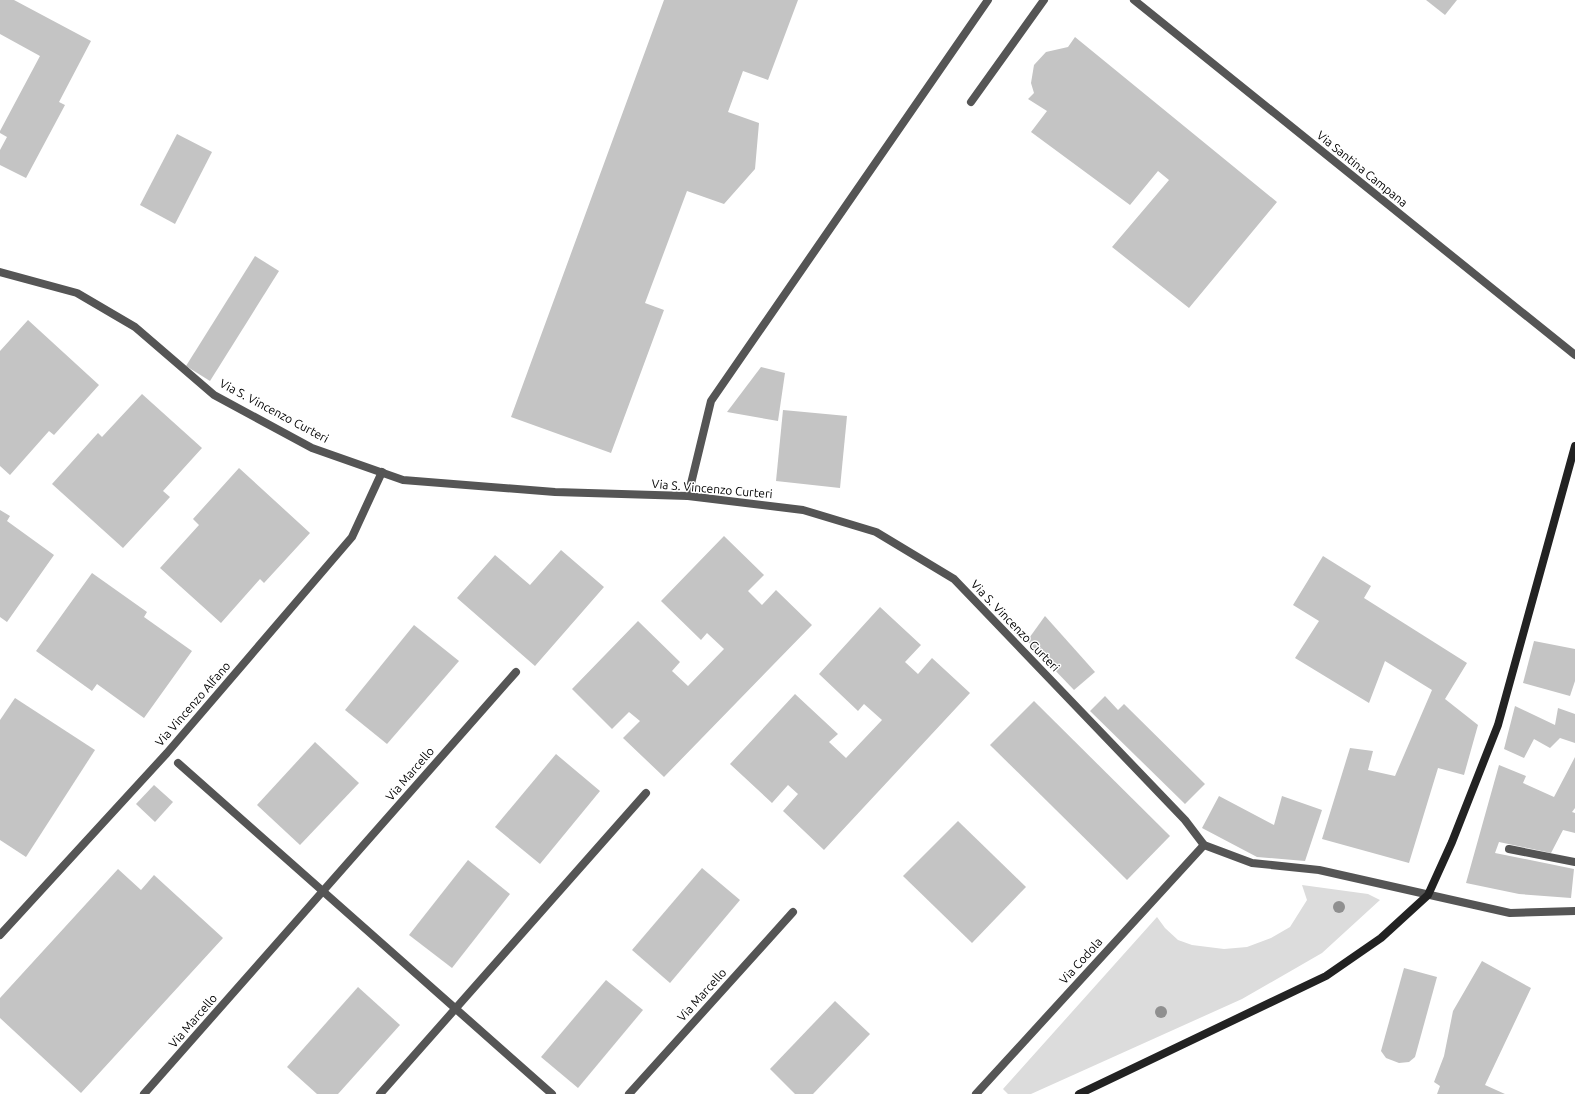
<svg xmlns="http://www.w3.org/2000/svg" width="1575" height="1094" font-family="Ubuntu,sans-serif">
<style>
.green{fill:#dcdcdc}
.building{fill:#c4c4c4}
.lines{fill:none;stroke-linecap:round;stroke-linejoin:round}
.street{stroke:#555;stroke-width:8}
.secondary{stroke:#222;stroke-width:8}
.tree{fill:#8f8f8f}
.labels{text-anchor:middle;stroke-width:3;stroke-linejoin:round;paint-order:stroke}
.street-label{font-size:12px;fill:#000;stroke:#fff}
</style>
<rect width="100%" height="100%" fill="#fff"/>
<polygon class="green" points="1302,885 1368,894 1380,900 1322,953 1242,999 1031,1094 1008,1094 1003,1089 1157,917 1165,928 1178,940 1192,945 1224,949 1247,947 1271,938 1290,927 1307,900"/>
<g class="building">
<polygon points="0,0 14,0 91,41 59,102 65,105 26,178 0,165 0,150 7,137 0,133 0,131 40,56 0,34"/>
<polygon points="664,0 798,0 768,80 743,71 728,112 759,123 755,169 724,204 687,191 645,303 664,310 611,453 511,417"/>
<polygon points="1426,0 1457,0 1445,15"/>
<polygon points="1075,37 1277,202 1189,308 1112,247 1169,180 1158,171 1130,205 1031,132 1047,111 1028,99 1034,93 1031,83 1034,65 1046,52 1068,47"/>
<polygon points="177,134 212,152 175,224 140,205"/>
<polygon points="255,256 279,271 210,381 186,366"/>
<polygon points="28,320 99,385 54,435 49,431 10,475 0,466 0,351"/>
<polygon points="761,367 785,373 778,421 727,412"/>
<polygon points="142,394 202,448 163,491 170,497 123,548 52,484 98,433 102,437"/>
<polygon points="783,410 847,416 840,488 776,481"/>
<polygon points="239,468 310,533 264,583 260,579 221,623 160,568 199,525 193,519"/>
<polygon points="0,510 10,516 7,521 54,555 7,622 0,617"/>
<polygon points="724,536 764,575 748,591 762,605 776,590 812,625 664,777 623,738 640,721 629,712 612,729 572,689 638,621 680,662 672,671 688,686 724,649 707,633 701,640 661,601"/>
<polygon points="561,550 604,587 535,666 457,598 495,555 530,585"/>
<polygon points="1323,556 1371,586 1364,598 1467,663 1445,699 1478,725 1464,775 1438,768 1409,863 1322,839 1350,748 1373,751 1368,770 1395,776 1432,690 1385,661 1369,703 1295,658 1319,621 1293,605"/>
<polygon points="92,573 147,612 144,617 192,651 144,718 97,684 92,691 36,651"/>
<polygon points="880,607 921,645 905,662 918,674 932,658 970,693 824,850 783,811 798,794 788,785 772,803 730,764 795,694 838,734 829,742 846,758 882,720 864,704 858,711 819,674"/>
<polygon points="1045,616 1095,672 1074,690 1027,641"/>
<polygon points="414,625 459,661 387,744 345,710"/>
<polygon points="1534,641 1575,649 1575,681 1570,696 1523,683"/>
<polygon points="1105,696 1118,710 1124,704 1205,784 1185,804 1090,711"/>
<polygon points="15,698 95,750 26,857 0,840 0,720"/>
<polygon points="1034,701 1170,836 1127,880 990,745"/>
<polygon points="1515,706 1555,725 1558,708 1575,714 1575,743 1560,738 1550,748 1534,739 1524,758 1504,749"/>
<polygon points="315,742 359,783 300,845 257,805"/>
<polygon points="556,754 600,791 540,864 495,827"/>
<polygon points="1575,757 1575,808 1572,812 1575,813 1575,833 1563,830 1551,853 1499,842 1495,853 1574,869 1571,898 1519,894 1466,883 1499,765 1526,776 1523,783 1554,797"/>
<polygon points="154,785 173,802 155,822 136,804"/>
<polygon points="1219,796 1274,825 1282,796 1322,810 1305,861 1257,857 1202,828"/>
<polygon points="958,821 1026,887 972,943 903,876"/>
<polygon points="468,860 510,894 452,968 409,935"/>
<polygon points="702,868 740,900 670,983 632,950"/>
<polygon points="118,869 141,890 154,875 223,938 81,1093 0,1018 0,998"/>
<polygon points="1482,961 1531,988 1485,1085 1505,1094 1437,1094 1440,1086 1434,1082 1444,1056 1453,1011"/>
<polygon points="1404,968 1437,977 1415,1057 1409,1062 1399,1063 1386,1058 1381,1051"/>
<polygon points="606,980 643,1010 578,1088 541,1057"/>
<polygon points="358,987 400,1025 338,1094 317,1094 287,1067"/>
<polygon points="835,1001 870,1034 813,1094 795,1094 770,1069"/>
</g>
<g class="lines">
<g class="street">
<polyline points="1134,0 1575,355"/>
<polyline points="971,102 1044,0"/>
<polyline points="0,272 77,293 135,327 214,395 312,448 403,480 555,492 688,496 803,510 876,532 954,579 1185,820 1204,845 1252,863 1319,870 1510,913 1575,911"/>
<polyline points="688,496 711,401 988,0"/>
<polyline points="178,763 552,1094"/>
<polyline points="1509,849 1575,862"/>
<polyline points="0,935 167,753 352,537 382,472"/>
<polyline points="144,1094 516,672"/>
<polyline points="380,1094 646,793"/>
<polyline points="629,1094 793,912"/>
<polyline points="976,1094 1204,845"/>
</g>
<polyline class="secondary" points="1079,1094 1326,976 1381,938 1428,895 1452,842 1498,725 1575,446"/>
</g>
<g class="tree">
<circle cx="1339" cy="907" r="6"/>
<circle cx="1161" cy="1012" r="6"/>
</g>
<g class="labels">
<g class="street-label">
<text transform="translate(1362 169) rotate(39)" y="4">Via Santina Campana</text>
<text transform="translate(274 411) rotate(28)" y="4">Via S. Vincenzo Curteri</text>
<text transform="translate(712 489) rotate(5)" y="4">Via S. Vincenzo Curteri</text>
<text transform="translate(1015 626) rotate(46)" y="4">Via S. Vincenzo Curteri</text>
<text transform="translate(193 704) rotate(-49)" y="4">Via Vincenzo Alfano</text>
<text transform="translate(410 774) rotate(-49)" y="4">Via Marcello</text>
<text transform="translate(1081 961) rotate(-48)" y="4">Via Codola</text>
<text transform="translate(702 995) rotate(-48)" y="4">Via Marcello</text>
<text transform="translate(193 1021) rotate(-49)" y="4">Via Marcello</text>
</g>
</g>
</svg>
